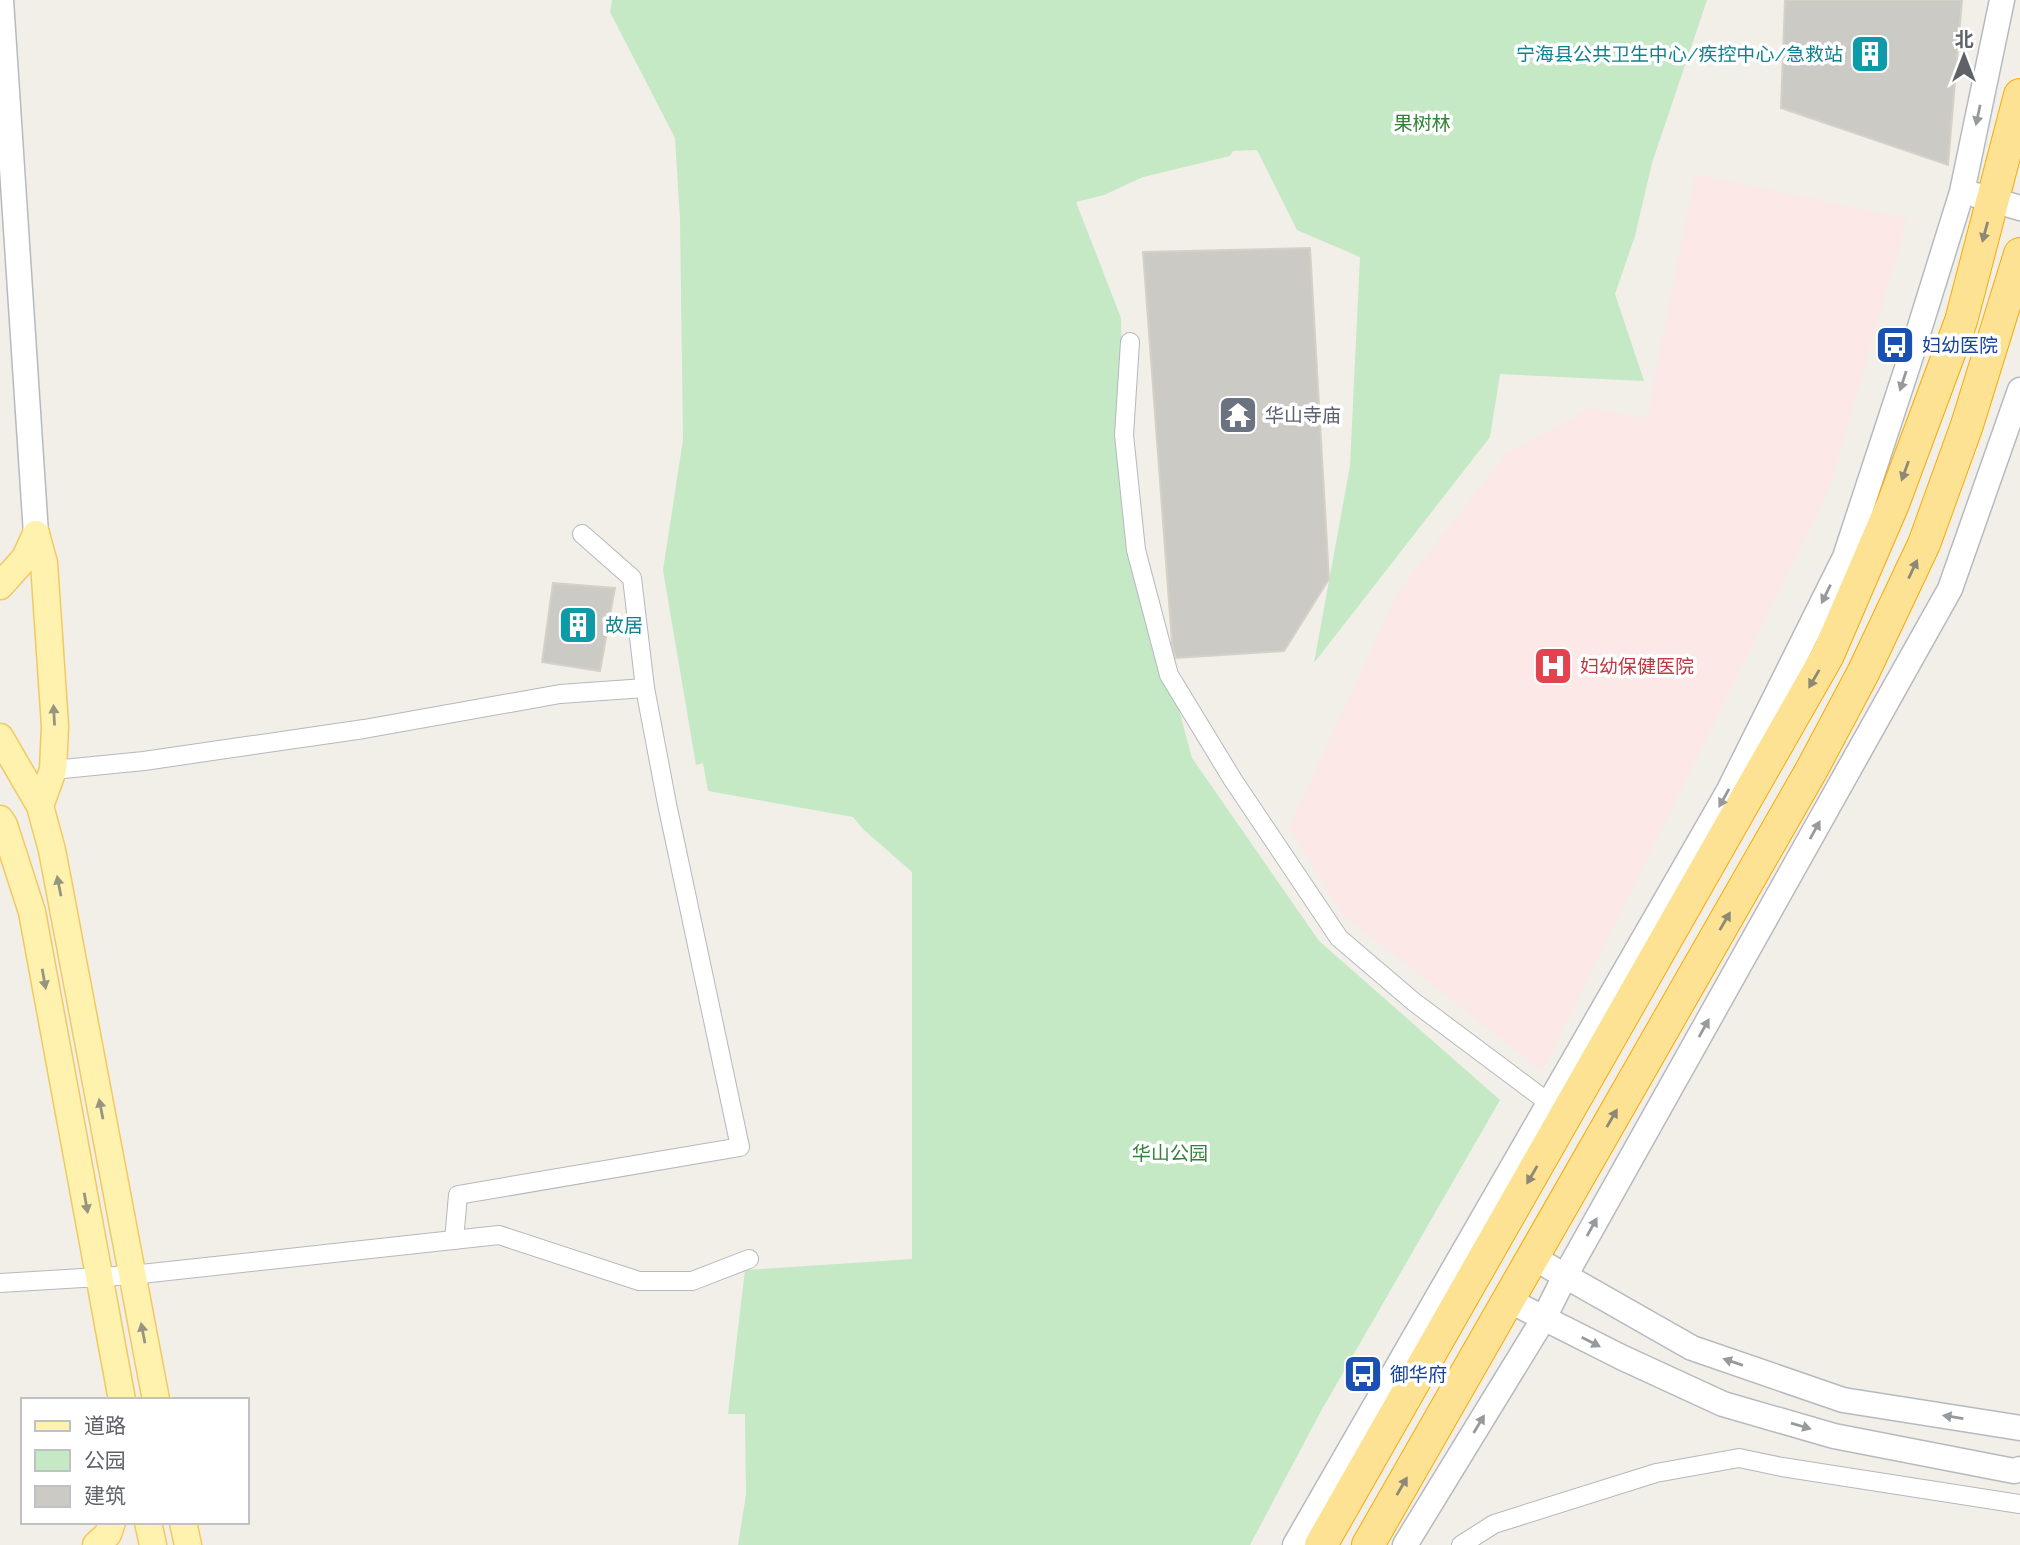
<svg xmlns="http://www.w3.org/2000/svg" width="2020" height="1545" font-family="Raleway,'Noto Sans SC',sans-serif">
<style>
.medical{fill:#fce8e6}
.green{fill:#c5e8c5}
.building{fill:#cccac5;stroke:#d6d1c6;stroke-width:2}
.lines{fill:none;stroke-linecap:round;stroke-linejoin:round}
.street-casing{stroke:#b5b8bc;stroke-width:20}
.secondary-casing{stroke:#b6babf;stroke-width:27}
.primary-casing{stroke:#f2c960;stroke-width:29}
.highway-casing{stroke:#f9ab00;stroke-width:34}
.street{stroke:#fff;stroke-width:18}
.secondary{stroke:#fff;stroke-width:24}
.primary{stroke:#fff2af;stroke-width:26}
.highway{stroke:#fde293;stroke-width:32}
.oneway{fill:#979a9d}
.oneway2{fill:#8e8975}
.oneway3{fill:#979581}
.labels{text-anchor:middle;stroke-width:7;stroke-linejoin:round;paint-order:stroke}
.culture-label{font-size:19px;fill:#0d838f;stroke:#fff;text-anchor:end}
.park-label{font-size:19px;fill:#348238;stroke:#fff}
.transit-label{font-size:19px;fill:#164399;stroke:#fff;text-anchor:start}
.worship-label{font-size:19px;fill:#5b616d;stroke:#fff;text-anchor:start}
.health-label{font-size:19px;fill:#be3a42;stroke:#fff;text-anchor:start}
</style>
<rect width="100%" height="100%" fill="#f1efe8"/>
<polygon class="medical" points="1695,174 1907,219 1829,490 1542,1071 1341,913 1289,827 1398,592 1507,453 1591,408 1647,418"/>
<polygon class="green" points="612,0 1707,0 1652,163 1635,236 1615,294 1644,381 1500,374 1490,437 1314,663 1350,466 1360,257 1297,230 1257,150 1233,151 1230,156 1143,177 1104,195 1076,202 1121,318 1125,510 1192,758 1319,941 1500,1100 1321,1411 1250,1545 738,1545 746,1495 745,1414 728,1414 745,1270 912,1259 912,872 863,829 853,817 708,791 703,763 696,765 663,570 683,440 680,218 675,138 610,12"/>
<g class="building">
<polygon points="1785,0 1962,0 1948,165 1781,108"/>
<polygon points="1310,248 1329,579 1284,651 1176,658 1172,643 1143,252"/>
<polygon points="553,583 615,588 600,671 542,662"/>
</g>
<g class="lines">
<g class="street-casing">
<g id="street">
<polyline points="1130,342 1124,435 1136,550 1169,675 1233,780 1339,938 1414,1002 1549,1103"/>
<polyline points="53,770 144,761 364,729 560,694 645,688"/>
<polyline points="454,1240 458,1195 740,1147 667,804 645,688 632,578 582,534"/>
<polyline points="0,1283 132,1275 499,1235 639,1281 692,1281 749,1259"/>
<polyline points="1461,1545 1494,1524 1656,1473 1739,1458 1782,1467 2020,1504"/>
</g>
</g>
<g class="secondary-casing">
<g id="secondary">
<polyline points="1,0 36,534"/>
<polyline points="1976,195 2020,208"/>
<polyline points="1532,1257 1692,1348 1843,1400 2020,1428"/>
<polyline points="1508,1300 1621,1357 1723,1404 1834,1436 2014,1471 2020,1469"/>
<polyline points="1295,1545 1728,792 1845,557 1909,362 1962,192 2002,0"/>
<polyline points="1405,1545 1544,1318 1565,1276 1950,589 2020,390"/>
</g>
</g>
<g class="primary-casing">
<g id="primary">
<polyline points="36,534 44,563 55,726 53,770 40,806"/>
<polyline points="0,586 25,558 36,534"/>
<polyline points="0,737 40,806 52,850 156,1400"/>
<polyline points="0,819 4,825 32,912 122,1400"/>
<polyline points="148,1522 153,1545"/>
<polyline points="183,1522 188,1545"/>
<polyline points="96,1545 108,1534 112,1522"/>
</g>
</g>
<g class="highway-casing">
<g id="highway">
<polyline points="1321,1545 1828,655 1893,504 1961,321 2020,95"/>
<polyline points="1368,1545 1812,769 1863,673 1924,544 1967,425 2020,254"/>
</g>
</g>
<use href="#street" class="street"/>
<use href="#secondary" class="secondary"/>
<use href="#primary" class="primary"/>
<use href="#highway" class="highway"/>
</g>
<defs><path id="oneway-solid" d="M-6-.8H1V-3.2L6.5 0L1 3.2V.8H-6Z" transform="scale(1.75)"/></defs>
<g class="oneway">
<use href="#oneway-solid" transform="translate(1978 115) rotate(102)"/>
<use href="#oneway-solid" transform="translate(1903 381) rotate(108)"/>
<use href="#oneway-solid" transform="translate(1826 594) rotate(116)"/>
<use href="#oneway-solid" transform="translate(1724 798) rotate(119)"/>
<use href="#oneway-solid" transform="translate(1815 830) rotate(-61)"/>
<use href="#oneway-solid" transform="translate(1704 1028) rotate(-61)"/>
<use href="#oneway-solid" transform="translate(1592 1227) rotate(-61)"/>
<use href="#oneway-solid" transform="translate(1591 1342) rotate(27)"/>
<use href="#oneway-solid" transform="translate(1733 1362) rotate(-161)"/>
<use href="#oneway-solid" transform="translate(1953 1417) rotate(-171)"/>
<use href="#oneway-solid" transform="translate(1479 1424) rotate(-59)"/>
<use href="#oneway-solid" transform="translate(1801 1426) rotate(16)"/>
</g>
<g class="oneway2">
<use href="#oneway-solid" transform="translate(1985 232) rotate(105)"/>
<use href="#oneway-solid" transform="translate(1905 471) rotate(110)"/>
<use href="#oneway-solid" transform="translate(1913 569) rotate(-65)"/>
<use href="#oneway-solid" transform="translate(1814 679) rotate(120)"/>
<use href="#oneway-solid" transform="translate(1725 921) rotate(-60)"/>
<use href="#oneway-solid" transform="translate(1612 1118) rotate(-60)"/>
<use href="#oneway-solid" transform="translate(1532 1175) rotate(120)"/>
<use href="#oneway-solid" transform="translate(1402 1486) rotate(-60)"/>
</g>
<g class="oneway3">
<use href="#oneway-solid" transform="translate(54 715) rotate(-93)"/>
<use href="#oneway-solid" transform="translate(59 886) rotate(-101)"/>
<use href="#oneway-solid" transform="translate(44 979) rotate(80)"/>
<use href="#oneway-solid" transform="translate(101 1109) rotate(-101)"/>
<use href="#oneway-solid" transform="translate(86 1203) rotate(80)"/>
<use href="#oneway-solid" transform="translate(143 1333) rotate(-101)"/>
</g>
<defs>
<g id="building-square" transform="scale(2.0125)"><rect x="-9" y="-9" width="18" height="18" rx="4" fill="#0f9aa8" stroke="#fff"/><path d="M-4-6H4V6H1V3H-1V6H-4ZM-2.5-4.3h1.7v1.8h-1.7ZM.8-4.3h1.7v1.8H.8ZM-2.5-1h1.7V.8h-1.7ZM.8-1h1.7V.8H.8Z" fill="#fff"/></g>
<g id="bus-square" transform="scale(2.0125)"><rect x="-9" y="-9" width="18" height="18" rx="4" fill="#1a4fb4" stroke="#fff"/><path d="M-5-6H5V4H4V6H2V4H-2V6H-4V4H-5ZM-3.5-4V0h7V-4ZM-3.5 1.2v1.5H-2V1.2ZM2 1.2v1.5H3.5V1.2Z" fill="#fff"/></g>
<g id="temple-square" transform="scale(2.0125)"><rect x="-9" y="-9" width="18" height="18" rx="4" fill="#6b7280" stroke="#fff"/><path d="M0-6L5-2H3V0L6.5 2.5H4V6H1.5V3h-3V6H-4V2.5H-6.5L-3 0V-2H-5Z" fill="#fff"/></g>
<g id="hospital-square" transform="scale(2.0125)"><rect x="-9" y="-9" width="18" height="18" rx="4" fill="#e0444e" stroke="#fff"/><path d="M-5-5h3v3.5h4V-5h3V5h-3V1.5h-4V5h-3Z" fill="#fff"/></g>
</defs>
<g fill-rule="evenodd">
<use href="#building-square" x="1870" y="54"/>
<use href="#bus-square" x="1895" y="345"/>
<use href="#temple-square" x="1238" y="415"/>
<use href="#building-square" x="578" y="625"/>
<use href="#hospital-square" x="1553" y="666"/>
<use href="#bus-square" x="1363" y="1374"/>
</g>
<g class="labels">
<g class="culture-label">
<text x="1843" y="61">宁海县公共卫生中心/疾控中心/急救站</text>
<text x="605" y="632" text-anchor="start">故居</text>
</g>
<g class="park-label">
<text x="1422" y="130">果树林</text>
<text x="1170" y="1160">华山公园</text>
</g>
<g class="transit-label">
<text x="1922" y="352">妇幼医院</text>
<text x="1390" y="1381">御华府</text>
</g>
<g class="worship-label">
<text x="1265" y="422">华山寺庙</text>
</g>
<g class="health-label">
<text x="1580" y="673">妇幼保健医院</text>
</g>
</g>
<rect x="21" y="1398" width="228" height="126" fill="#ffffff" stroke="#bfc1c3" stroke-width="2"/>
<rect x="35" y="1421" width="35" height="10" fill="#fff2af" stroke="#bfc1c3" stroke-width="2"/>
<text x="84" y="1433" font-size="21" fill="#5f6368">道路</text>
<rect x="35" y="1450" width="35" height="21" fill="#c5e8c5" stroke="#bfc1c3" stroke-width="2"/>
<text x="84" y="1468" font-size="21" fill="#5f6368">公园</text>
<rect x="35" y="1486" width="35" height="21" fill="#cccac5" stroke="#bfc1c3" stroke-width="2"/>
<text x="84" y="1503" font-size="21" fill="#5f6368">建筑</text>
<g transform="translate(1964 56)" stroke="#ffffff" stroke-width="5" paint-order="stroke">
<path d="M0-5L12 26L0 18L-12 26Z" fill="#5f6368"/>
<text y="-10" font-size="19" font-weight="bold" text-anchor="middle" fill="#5f6368">北</text>
</g>
</svg>
